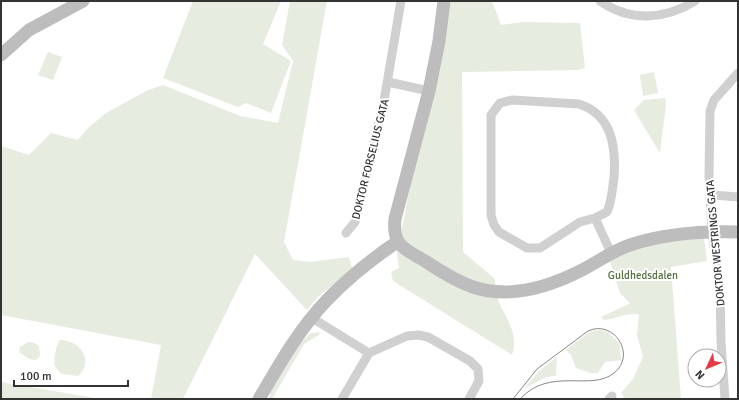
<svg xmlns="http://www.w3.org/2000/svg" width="739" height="400" font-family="Signika,sans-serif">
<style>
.green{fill:#e6ecdf}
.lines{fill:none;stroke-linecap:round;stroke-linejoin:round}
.street{stroke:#d0d0d0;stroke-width:9}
.secondary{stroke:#bdbdbd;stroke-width:13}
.tram{stroke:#888;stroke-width:1}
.labels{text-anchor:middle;stroke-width:4;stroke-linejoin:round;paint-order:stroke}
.street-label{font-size:11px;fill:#333;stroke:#fff}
.park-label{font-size:11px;fill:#56703f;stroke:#fff}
</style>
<rect width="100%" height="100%" fill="#fff"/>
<g class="green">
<polygon points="193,1 281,1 263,44 291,61 271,113 246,103 238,107 163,78"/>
<polygon points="290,1 327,1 284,242 293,260 310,262 349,257 352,268 317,298 307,310 255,254 183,399 151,399 161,345 1,315 1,146 29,155 51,133 78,140 88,128 106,113 146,91 163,85 240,116 278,123 293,61 282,45"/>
<path d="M446,1h46l9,24 23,-3 56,1 5,45 -7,2 -116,2 1,180 32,27c0,5 -1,11 1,16 7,21 24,36 16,60l-119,-74 -2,-9 8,-4 -2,-14z"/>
<polygon points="48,52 62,57 53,80 38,75"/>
<polygon points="654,72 658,93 643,96 640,75"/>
<polygon points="665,98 666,105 660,153 634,110 644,100"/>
<path d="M704,238l3,23 -36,6 10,132h-56l-4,-6 12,-14 10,-22 -6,-22 2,-21h-5v2l-1,-2c-9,0 -19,5 -29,6l-3,-3 28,-13v-2l-9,-9 -11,-35 27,-13z"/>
<polygon points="601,330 608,332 620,344 621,360 605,362 598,373 591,373 576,368 571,355 566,350 591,331"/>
<polygon points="320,332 319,335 304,344 272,399 270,399 270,388 298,345 311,333"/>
<path d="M60,340c20,0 35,21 18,36l-16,-2c-3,-2 -5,-5 -7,-8 -2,-5 1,-21 5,-26z"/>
<polygon points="28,342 34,343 39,346 40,356 36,360 29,359 19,352 20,347"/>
<polygon points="557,357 556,376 546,377 525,388 539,371"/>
<polygon points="1,382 101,399 1,399"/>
</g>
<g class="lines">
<g class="street">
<path d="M600,1c30,21 65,19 95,0"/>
<polyline points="388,82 429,91"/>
<path d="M512,100l67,4c34,11 37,44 35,74 -2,12 -2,23 -7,34l-12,6 -15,4 -40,26h-13l-28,-16 -5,-7 -3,-10v-100l9,-12z"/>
<polyline points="712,195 738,197"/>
<polyline points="595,218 611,253"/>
<polyline points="346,233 355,222 384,101 401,1"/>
<polyline points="312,318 369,353"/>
<polyline points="342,399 369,353 407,336 418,335 428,337 470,361 478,369 479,381 469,399"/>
<polyline points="609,399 612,396"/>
<polyline points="725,399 721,342 720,287 712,232 709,175 710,111 714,100 738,73"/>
</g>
<g class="secondary">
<path d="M444,1l-5,40 -10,50 -34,128c-3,27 10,30 30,42 15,10 31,20 48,26 36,12 76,0 109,-17 16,-8 30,-19 48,-25 33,-11 73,-14 108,-13"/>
<polyline points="1,55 29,30 83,1"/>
<path d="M259,399c20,-34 40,-70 68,-99 20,-21 45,-41 70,-58"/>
</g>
<path class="tram" d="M513,399l24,-30 51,-38c26,-12 49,24 26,42 -23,19 -64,-7 -94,26"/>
</g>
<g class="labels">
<g class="street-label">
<text transform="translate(370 159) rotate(-76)" y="4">DOKTOR FORSELIUS GATA</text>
<text transform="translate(715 243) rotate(-95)" y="4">DOKTOR WESTRINGS GATA</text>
</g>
<g class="park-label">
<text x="643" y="279">Guldhedsdalen</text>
</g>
</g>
<rect width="739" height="400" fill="none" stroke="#333333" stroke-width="4"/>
<g transform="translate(707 368) rotate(226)"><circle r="19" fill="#ffffff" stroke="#adadad"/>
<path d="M0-3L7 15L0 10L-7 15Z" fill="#e63946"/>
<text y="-6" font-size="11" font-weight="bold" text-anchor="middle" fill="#333333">N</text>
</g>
<path d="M14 380v6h114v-6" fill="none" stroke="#333333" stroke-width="2"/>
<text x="20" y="380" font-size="12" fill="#333333" stroke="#ffffff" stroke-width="3" paint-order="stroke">100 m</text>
</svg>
